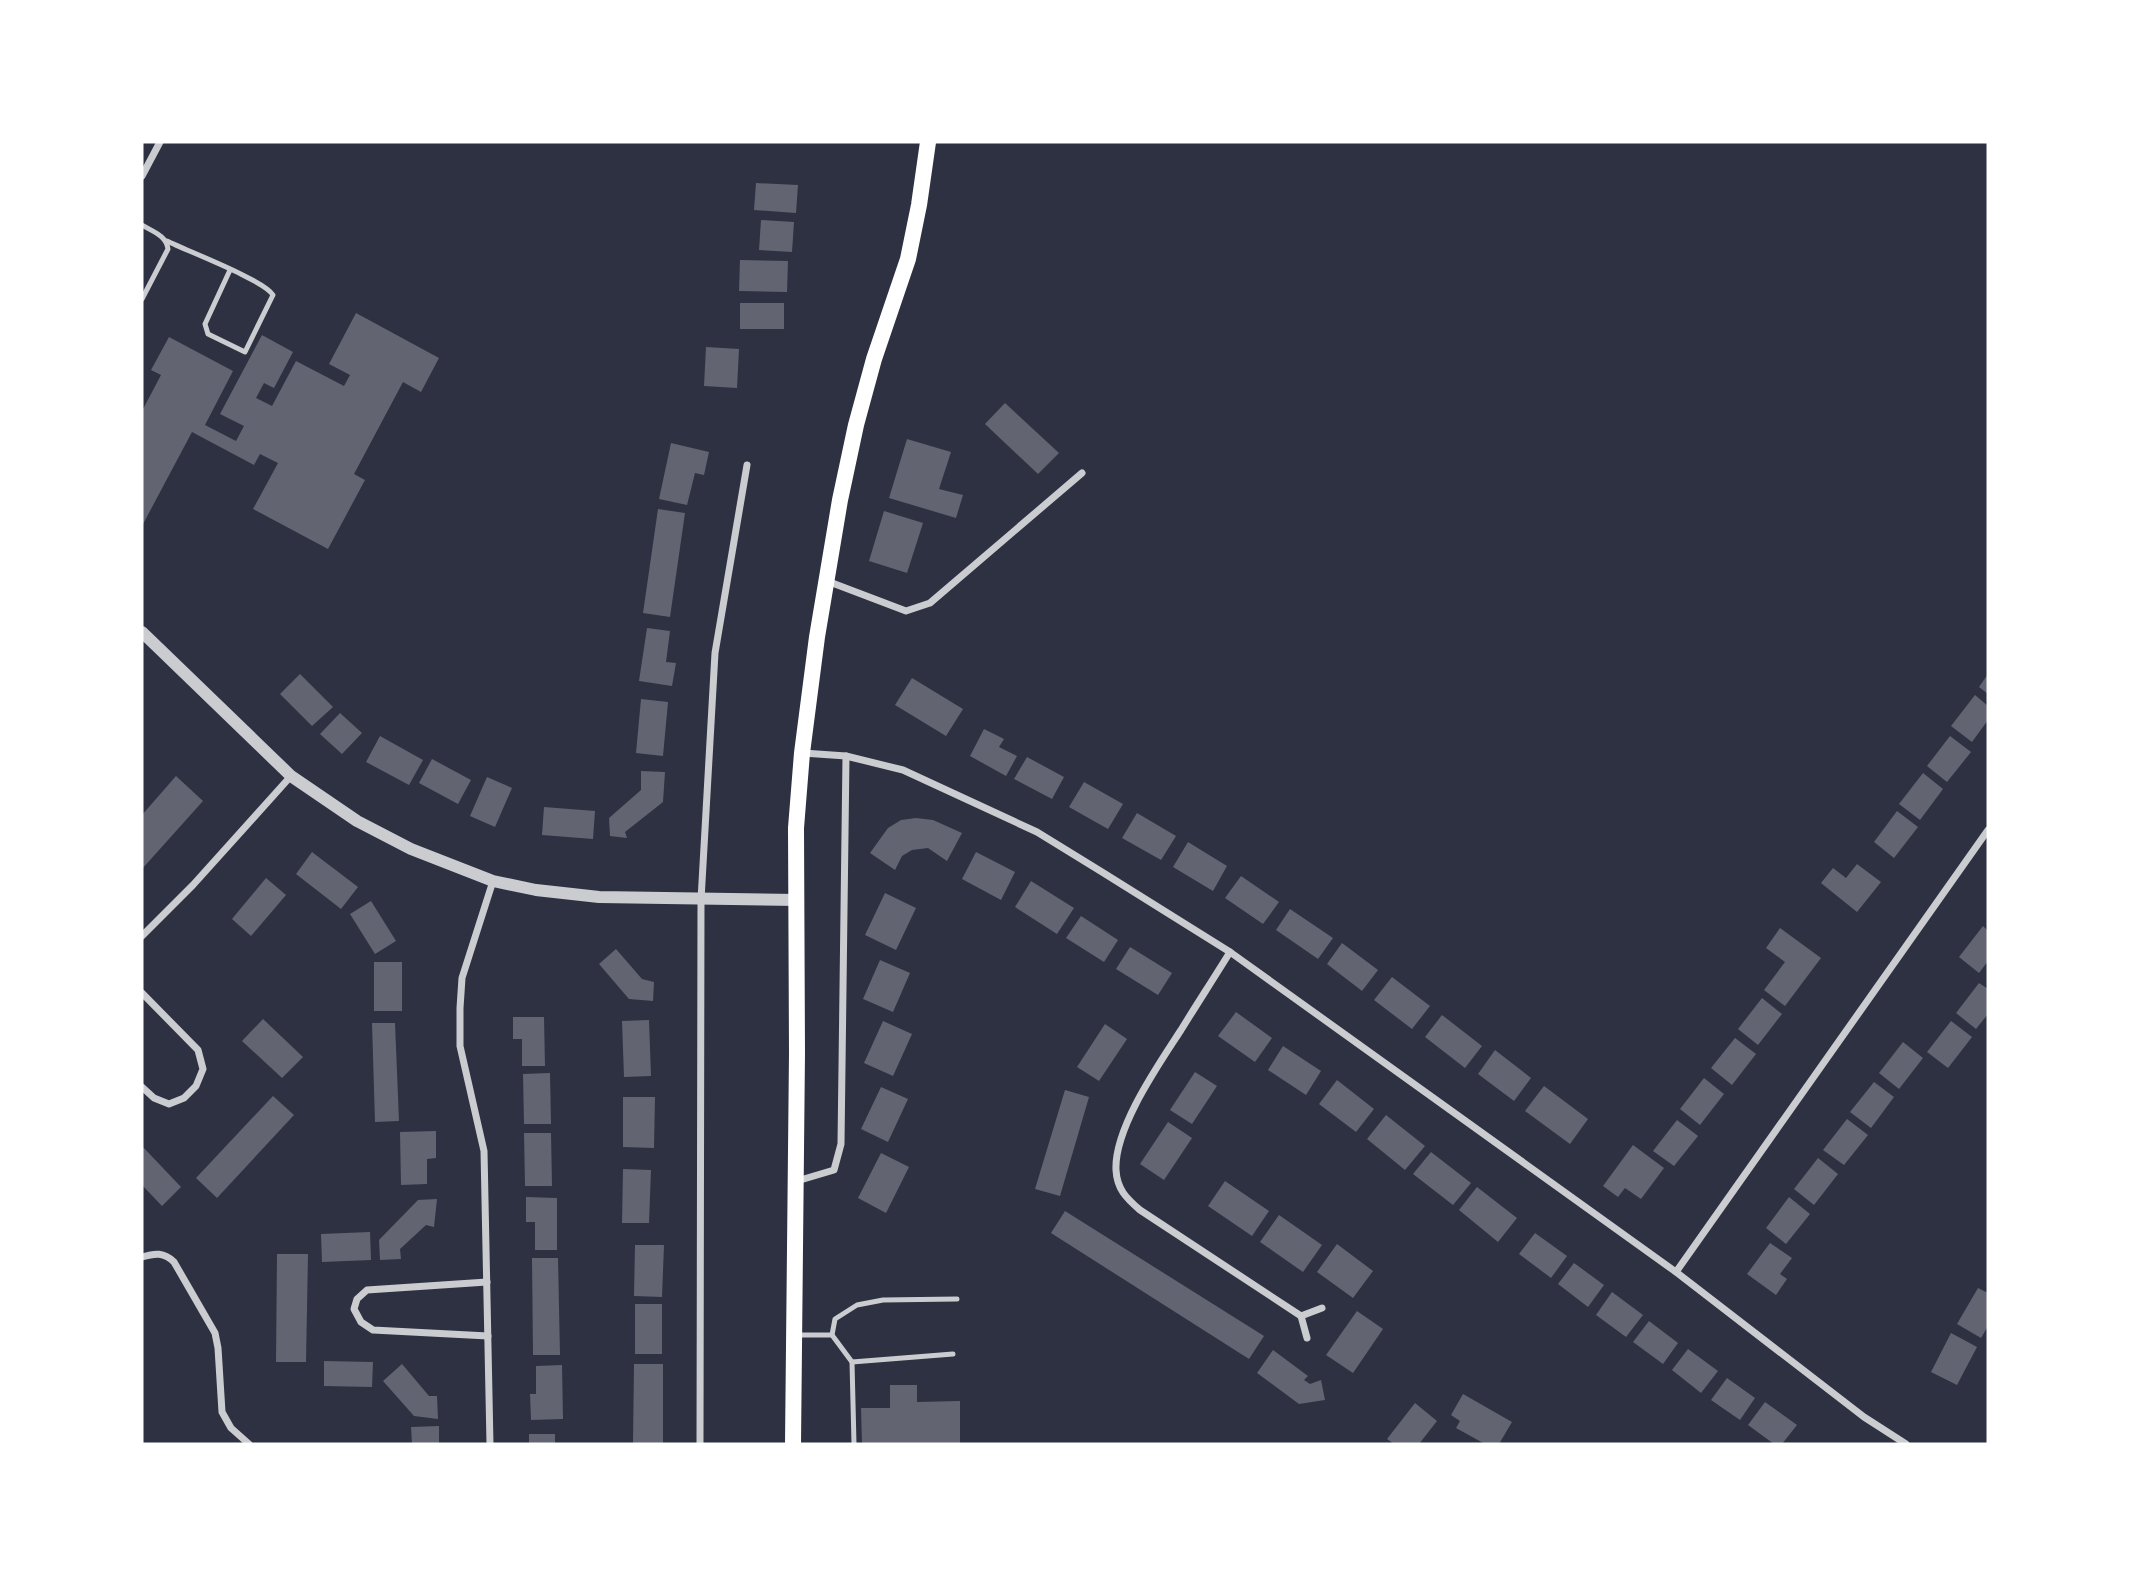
<svg xmlns="http://www.w3.org/2000/svg" width="2130" height="1586" font-family="'Fira Sans Condensed',sans-serif">
<style>
.building{fill:#626471}
.lines{fill:none;stroke-linecap:round;stroke-linejoin:round}
.service{stroke:#caccd0;stroke-width:5}
.minor{stroke:#caccd0;stroke-width:7}
.tertiary{stroke:#caccd0;stroke-width:12}
.trunk{stroke:#fff;stroke-width:16}
</style>
<rect width="100%" height="100%" fill="#2d3142"/>
<g class="building">
<polygon points="756,183 798,185 796,213 754,210"/>
<polygon points="761,220 794,222 792,252 759,250"/>
<polygon points="740,260 788,261 787,292 739,291"/>
<rect x="740" y="303" width="44" height="26"/>
<polygon points="356,313 439,358 421,392 403,382 354,474 365,480 328,549 253,509 278,463 260,454 254,465 192,432 142,526 142,411 161,375 151,370 169,337 233,371 205,425 236,441 244,426 220,414 262,335 293,352 274,388 264,383 256,398 272,406 296,361 344,386 350,375 329,364"/>
<polygon points="706,347 739,349 737,388 704,386"/>
<polygon points="1005,403 1059,453 1038,474 985,424"/>
<polygon points="907,439 951,452 939,489 963,495 956,518 889,498"/>
<polygon points="671,443 709,452 704,475 695,473 687,505 659,499"/>
<polygon points="658,509 685,513 670,617 643,613"/>
<polygon points="884,511 923,523 907,573 869,561"/>
<polygon points="647,628 670,631 666,662 676,663 672,686 639,681"/>
<polygon points="300,674 333,707 312,726 280,694"/>
<polygon points="1988,674 1988,694 1979,687"/>
<polygon points="912,678 963,709 946,736 895,705"/>
<polygon points="1975,695 1988,706 1988,720 1972,742 1951,726"/>
<polygon points="641,699 668,702 663,756 636,753"/>
<polygon points="340,713 362,733 342,754 320,734"/>
<polygon points="984,729 1004,739 999,747 1017,756 1006,776 970,756"/>
<polygon points="380,736 423,760 409,785 366,762"/>
<polygon points="1950,736 1971,752 1947,782 1927,766"/>
<polygon points="1027,757 1064,777 1052,799 1014,779"/>
<polygon points="432,759 471,780 458,804 419,783"/>
<polygon points="641,771 665,772 663,802 625,832 627,838 610,836 609,818 641,790"/>
<polygon points="1923,773 1943,789 1920,820 1899,804"/>
<polygon points="176,776 203,801 142,869 142,815"/>
<polygon points="487,777 512,788 495,827 470,816"/>
<polygon points="1084,782 1123,804 1108,829 1069,807"/>
<polygon points="544,807 595,811 593,839 542,835"/>
<polygon points="1897,811 1918,827 1894,858 1874,842"/>
<polygon points="1137,813 1176,836 1161,860 1122,838"/>
<polygon points="916,818 933,820 962,833 947,861 928,848 912,850 902,856 895,870 870,853 888,828 901,820"/>
<polygon points="1188,842 1227,866 1213,891 1173,867"/>
<polygon points="312,852 358,887 341,909 296,874"/>
<polygon points="976,852 1015,872 1001,900 962,879"/>
<polygon points="1857,864 1881,882 1857,912 1821,883 1833,868 1846,878"/>
<polygon points="1241,876 1279,902 1263,924 1225,898"/>
<polygon points="266,878 286,895 251,936 232,919"/>
<polygon points="1031,881 1074,908 1057,934 1015,907"/>
<polygon points="885,893 916,908 896,950 865,935"/>
<polygon points="371,901 396,941 375,954 350,914"/>
<polygon points="1290,909 1333,938 1318,959 1276,930"/>
<polygon points="1081,916 1118,940 1104,962 1066,938"/>
<polygon points="1983,926 1988,931 1988,961 1979,973 1959,957"/>
<polygon points="1780,928 1821,958 1785,1006 1764,990 1785,962 1766,948"/>
<polygon points="1342,943 1378,970 1362,991 1327,964"/>
<polygon points="1130,947 1172,973 1158,995 1116,969"/>
<polygon points="616,949 642,979 654,982 653,1001 629,999 599,964"/>
<polygon points="880,960 910,973 893,1012 863,999"/>
<rect x="374" y="962" width="28" height="49"/>
<polygon points="1392,977 1430,1006 1412,1029 1374,1000"/>
<polygon points="1979,983 1988,989 1988,1014 1976,1029 1956,1013"/>
<polygon points="1762,998 1782,1014 1758,1045 1738,1029"/>
<polygon points="1236,1012 1272,1038 1255,1062 1218,1036"/>
<polygon points="1442,1015 1482,1046 1465,1068 1425,1037"/>
<polygon points="513,1017 544,1017 545,1066 522,1066 522,1039 513,1039"/>
<polygon points="263,1019 303,1057 282,1078 242,1041"/>
<polygon points="649,1020 651,1076 624,1077 622,1021"/>
<polygon points="883,1021 912,1034 893,1076 864,1063"/>
<polygon points="1951,1021 1972,1037 1948,1068 1927,1052"/>
<polygon points="372,1023 395,1023 399,1121 375,1122"/>
<polygon points="1105,1024 1127,1039 1099,1081 1077,1067"/>
<polygon points="1735,1038 1756,1054 1732,1085 1711,1068"/>
<polygon points="1903,1042 1923,1058 1899,1089 1879,1073"/>
<polygon points="1283,1046 1321,1071 1306,1095 1268,1070"/>
<polygon points="1495,1050 1531,1078 1514,1101 1478,1074"/>
<polygon points="1195,1072 1217,1086 1192,1124 1170,1110"/>
<polygon points="550,1073 551,1124 524,1124 523,1074"/>
<polygon points="1704,1078 1724,1094 1700,1125 1680,1109"/>
<polygon points="1337,1080 1374,1109 1356,1132 1319,1104"/>
<polygon points="1874,1082 1894,1097 1871,1128 1850,1112"/>
<polygon points="1544,1086 1588,1119 1570,1144 1525,1111"/>
<polygon points="881,1087 908,1099 888,1142 861,1129"/>
<polygon points="1065,1090 1089,1097 1060,1196 1035,1189"/>
<polygon points="273,1096 294,1115 217,1198 196,1178"/>
<polygon points="623,1097 655,1097 654,1148 623,1147"/>
<polygon points="1386,1115 1425,1146 1405,1170 1367,1139"/>
<polygon points="1847,1119 1868,1135 1844,1165 1823,1150"/>
<polygon points="1677,1120 1698,1136 1674,1166 1653,1151"/>
<polygon points="1168,1122 1192,1138 1164,1180 1140,1164"/>
<polygon points="436,1131 436,1158 427,1159 427,1184 401,1185 400,1132"/>
<polygon points="524,1133 551,1133 552,1186 525,1186"/>
<polygon points="1633,1145 1664,1168 1641,1199 1625,1188 1618,1197 1603,1186"/>
<polygon points="142,1146 181,1187 162,1206 142,1185"/>
<polygon points="1431,1152 1471,1183 1453,1205 1413,1174"/>
<polygon points="881,1153 909,1167 886,1213 858,1198"/>
<polygon points="1818,1158 1838,1174 1814,1205 1794,1189"/>
<polygon points="623,1169 651,1170 649,1223 622,1223"/>
<polygon points="1225,1181 1269,1211 1252,1236 1208,1206"/>
<polygon points="1477,1187 1517,1218 1498,1242 1459,1210"/>
<polygon points="526,1197 557,1198 557,1250 535,1250 535,1222 526,1222"/>
<polygon points="1789,1197 1810,1214 1786,1244 1766,1228"/>
<polygon points="437,1199 434,1227 426,1225 400,1249 401,1259 380,1260 379,1240 418,1200"/>
<polygon points="1065,1211 1264,1336 1249,1359 1051,1233"/>
<polygon points="1279,1215 1322,1245 1303,1272 1260,1242"/>
<polygon points="370,1232 371,1260 322,1262 321,1234"/>
<polygon points="1535,1233 1567,1256 1551,1278 1519,1254"/>
<polygon points="1770,1243 1792,1258 1780,1274 1787,1279 1776,1295 1747,1274"/>
<polygon points="1337,1244 1373,1271 1353,1298 1317,1272"/>
<polygon points="635,1245 664,1245 662,1297 634,1296"/>
<polygon points="277,1254 308,1254 306,1362 276,1362"/>
<polygon points="532,1258 558,1258 560,1355 533,1355"/>
<polygon points="1574,1263 1604,1285 1588,1307 1558,1284"/>
<polygon points="1978,1288 1988,1293 1988,1326 1981,1338 1957,1324"/>
<polygon points="1612,1292 1643,1315 1626,1337 1596,1315"/>
<rect x="635" y="1304" width="27" height="50"/>
<polygon points="1357,1311 1383,1329 1353,1373 1326,1355"/>
<polygon points="1649,1321 1678,1343 1663,1364 1633,1342"/>
<polygon points="1951,1333 1977,1347 1957,1385 1931,1372"/>
<polygon points="1688,1349 1718,1371 1701,1393 1672,1370"/>
<polygon points="1273,1350 1308,1376 1304,1380 1310,1384 1321,1380 1325,1400 1299,1404 1257,1373"/>
<polygon points="324,1361 373,1362 372,1387 324,1386"/>
<polygon points="402,1364 429,1396 437,1396 438,1419 414,1416 383,1381"/>
<polygon points="634,1364 663,1364 663,1444 633,1444"/>
<polygon points="562,1365 563,1419 531,1420 530,1394 536,1394 536,1366"/>
<polygon points="1727,1378 1755,1398 1740,1420 1711,1400"/>
<polygon points="890,1385 917,1385 917,1402 960,1401 960,1444 862,1444 861,1408 890,1408"/>
<polygon points="1463,1394 1512,1422 1499,1444 1485,1444 1456,1428 1460,1421 1451,1415"/>
<polygon points="1765,1402 1797,1425 1782,1444 1774,1444 1748,1425"/>
<polygon points="1415,1403 1437,1421 1419,1444 1394,1444 1387,1439"/>
<polygon points="439,1426 439,1444 412,1444 411,1427"/>
<rect x="529" y="1434" width="26" height="10"/>
</g>
<g class="lines">
<g class="service">
<path d="M142,225c11,7 24,10 26,24l-26,50"/>
<path d="M167,241c20,10 97,39 106,54l-28,57 -37,-18 -3,-10 25,-54"/>
<polyline points="797,1335 832,1335 852,1362 854,1444"/>
<polyline points="832,1335 835,1319 857,1305 883,1300 957,1299"/>
<polyline points="852,1362 953,1354"/>
</g>
<g class="minor">
<polyline points="142,176 160,142"/>
<polyline points="827,581 906,611 930,603 1082,473"/>
<polyline points="803,753 846,756 903,770 1037,832 1102,872 1230,952 1676,1272 1864,1417 1906,1444"/>
<polyline points="142,936 193,885 291,776"/>
<path d="M1230,952c-16,26 -33,52 -49,78 -22,34 -67,98 -65,140 1,19 10,28 24,40l161,106"/>
<polyline points="142,993 198,1050 203,1069 196,1086 184,1098 169,1104 154,1098 142,1087"/>
<polyline points="797,1181 834,1170 841,1144 846,756"/>
<path d="M142,1257c13,-4 22,-5 32,5l41,71 3,15 4,64 9,16 18,16"/>
<polyline points="1676,1272 1988,830"/>
<polyline points="487,1282 367,1290 357,1299 354,1309 361,1322 373,1330 488,1336"/>
<polyline points="1307,1338 1301,1316 1322,1308"/>
<polyline points="490,1444 484,1151 460,1046 460,1008 462,978 493,881"/>
<polyline points="700,1444 701,900 715,653 747,465"/>
</g>
<polyline class="tertiary" points="142,632 291,776 357,821 411,849 493,881 536,890 599,897 797,900"/>
<polyline class="trunk" points="793,1444 797,1053 796,828 802,753 817,637 840,500 856,425 874,359 908,259 919,205 928,142"/>
</g>
<rect width="2130" height="1586" fill="none" stroke="#ffffff" stroke-width="287"/>
</svg>
